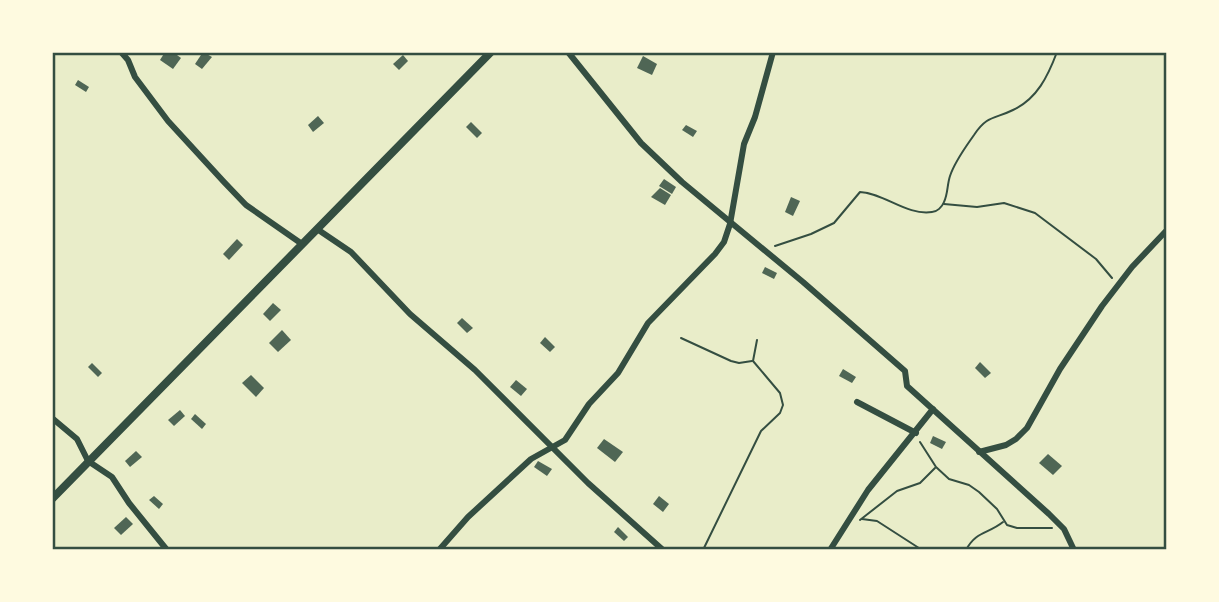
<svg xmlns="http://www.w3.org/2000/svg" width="1219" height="602" font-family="Montserrat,sans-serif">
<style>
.building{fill:#4f6655}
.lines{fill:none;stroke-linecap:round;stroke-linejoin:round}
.path{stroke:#344e41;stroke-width:2}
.minor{stroke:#344e41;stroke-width:6}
.secondary{stroke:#344e41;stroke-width:8}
.neatline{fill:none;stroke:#344e41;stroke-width:2.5}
</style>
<rect width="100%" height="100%" fill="#e9edc9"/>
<g class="building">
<polygon points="165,52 173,52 181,58 173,69 160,60"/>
<polygon points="203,52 212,57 202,69 195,64"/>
<polygon points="403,55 408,61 399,70 393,64"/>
<polygon points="643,56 657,64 652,75 637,68"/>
<polygon points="78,80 89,87 86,92 75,85"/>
<polygon points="318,116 324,123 313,132 308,125"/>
<polygon points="471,122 482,133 477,138 466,127"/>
<polygon points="686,125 697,131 693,137 682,130"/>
<polygon points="664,179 676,187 672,194 659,186"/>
<polygon points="660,188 671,195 665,205 651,197"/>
<polygon points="791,197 800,201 793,216 785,212"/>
<polygon points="237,239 243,245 229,260 223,254"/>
<polygon points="765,267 777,273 774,279 762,273"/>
<polygon points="273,303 281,310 270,321 263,314"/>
<polygon points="462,318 473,328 467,333 457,323"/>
<polygon points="282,330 291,340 278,352 269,343"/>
<polygon points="545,337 555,347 550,352 540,343"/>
<polygon points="980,362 991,373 985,378 975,368"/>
<polygon points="92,363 102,373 98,377 88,367"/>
<polygon points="843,369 856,377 852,383 839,376"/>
<polygon points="251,375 264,388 256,397 242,383"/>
<polygon points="516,380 527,389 521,396 510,387"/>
<polygon points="180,410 185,416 174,426 168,420"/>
<polygon points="195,414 206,424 202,429 191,419"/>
<polygon points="933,436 946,442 942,449 930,443"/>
<polygon points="604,439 623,452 615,462 597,448"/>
<polygon points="136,451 142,457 130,467 125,461"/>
<polygon points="1048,454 1062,466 1053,475 1039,463"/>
<polygon points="538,461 552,469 547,476 534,467"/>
<polygon points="154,496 163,504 159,509 149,500"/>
<polygon points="659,496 669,504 663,512 653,504"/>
<polygon points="126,517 133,524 121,535 114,528"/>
<polygon points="618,527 628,537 624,541 614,532"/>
</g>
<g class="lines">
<g class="path">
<polyline points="944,204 977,207 1004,203 1035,213 1096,259 1112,278"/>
<path d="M775,246l36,-12 23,-11 26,-31c24,1 47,24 72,20 5,0 10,-5 12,-10 4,-8 3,-17 6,-26 5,-15 15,-28 24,-41 13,-20 21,-16 39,-25 24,-11 35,-34 44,-58"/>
<polyline points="681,338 731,361 739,363 752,361"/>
<polyline points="920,442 936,467 949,479 969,485 979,492 997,509 1007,525 1017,528 1052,528"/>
<polyline points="862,519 877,521 922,550"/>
<polyline points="860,520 897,491 920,483 935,468"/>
<polyline points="703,550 761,431 780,413 783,405 780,393 753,361 757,340"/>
<path d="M966,550c10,-19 22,-16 37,-28"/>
</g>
<g class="minor">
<polyline points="121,52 128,60 135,77 168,121 224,182 246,205 302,244"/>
<polyline points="568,52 641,143 682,182 803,282 905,371 907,386 1049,514 1064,529 1074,550"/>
<polyline points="317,229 351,252 410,314 475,370 588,483 663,550"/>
<polyline points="857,402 916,433"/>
<polyline points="52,418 77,439 88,461 112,477 129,503 167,550"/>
<polyline points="979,452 1006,445 1016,439 1027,428 1060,369 1102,306 1132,267 1166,231"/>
<polyline points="439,550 468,517 531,459 565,440 589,404 618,373 648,323 715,254 724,242 730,224 744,144 755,117 773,52"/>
<polyline points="830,550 868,490 933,409"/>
</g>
<polyline class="secondary" points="52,499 491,52"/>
</g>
<rect width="1219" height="602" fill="none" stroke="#fefae0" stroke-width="108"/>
<rect x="54" y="54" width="1111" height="494" class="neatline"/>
</svg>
